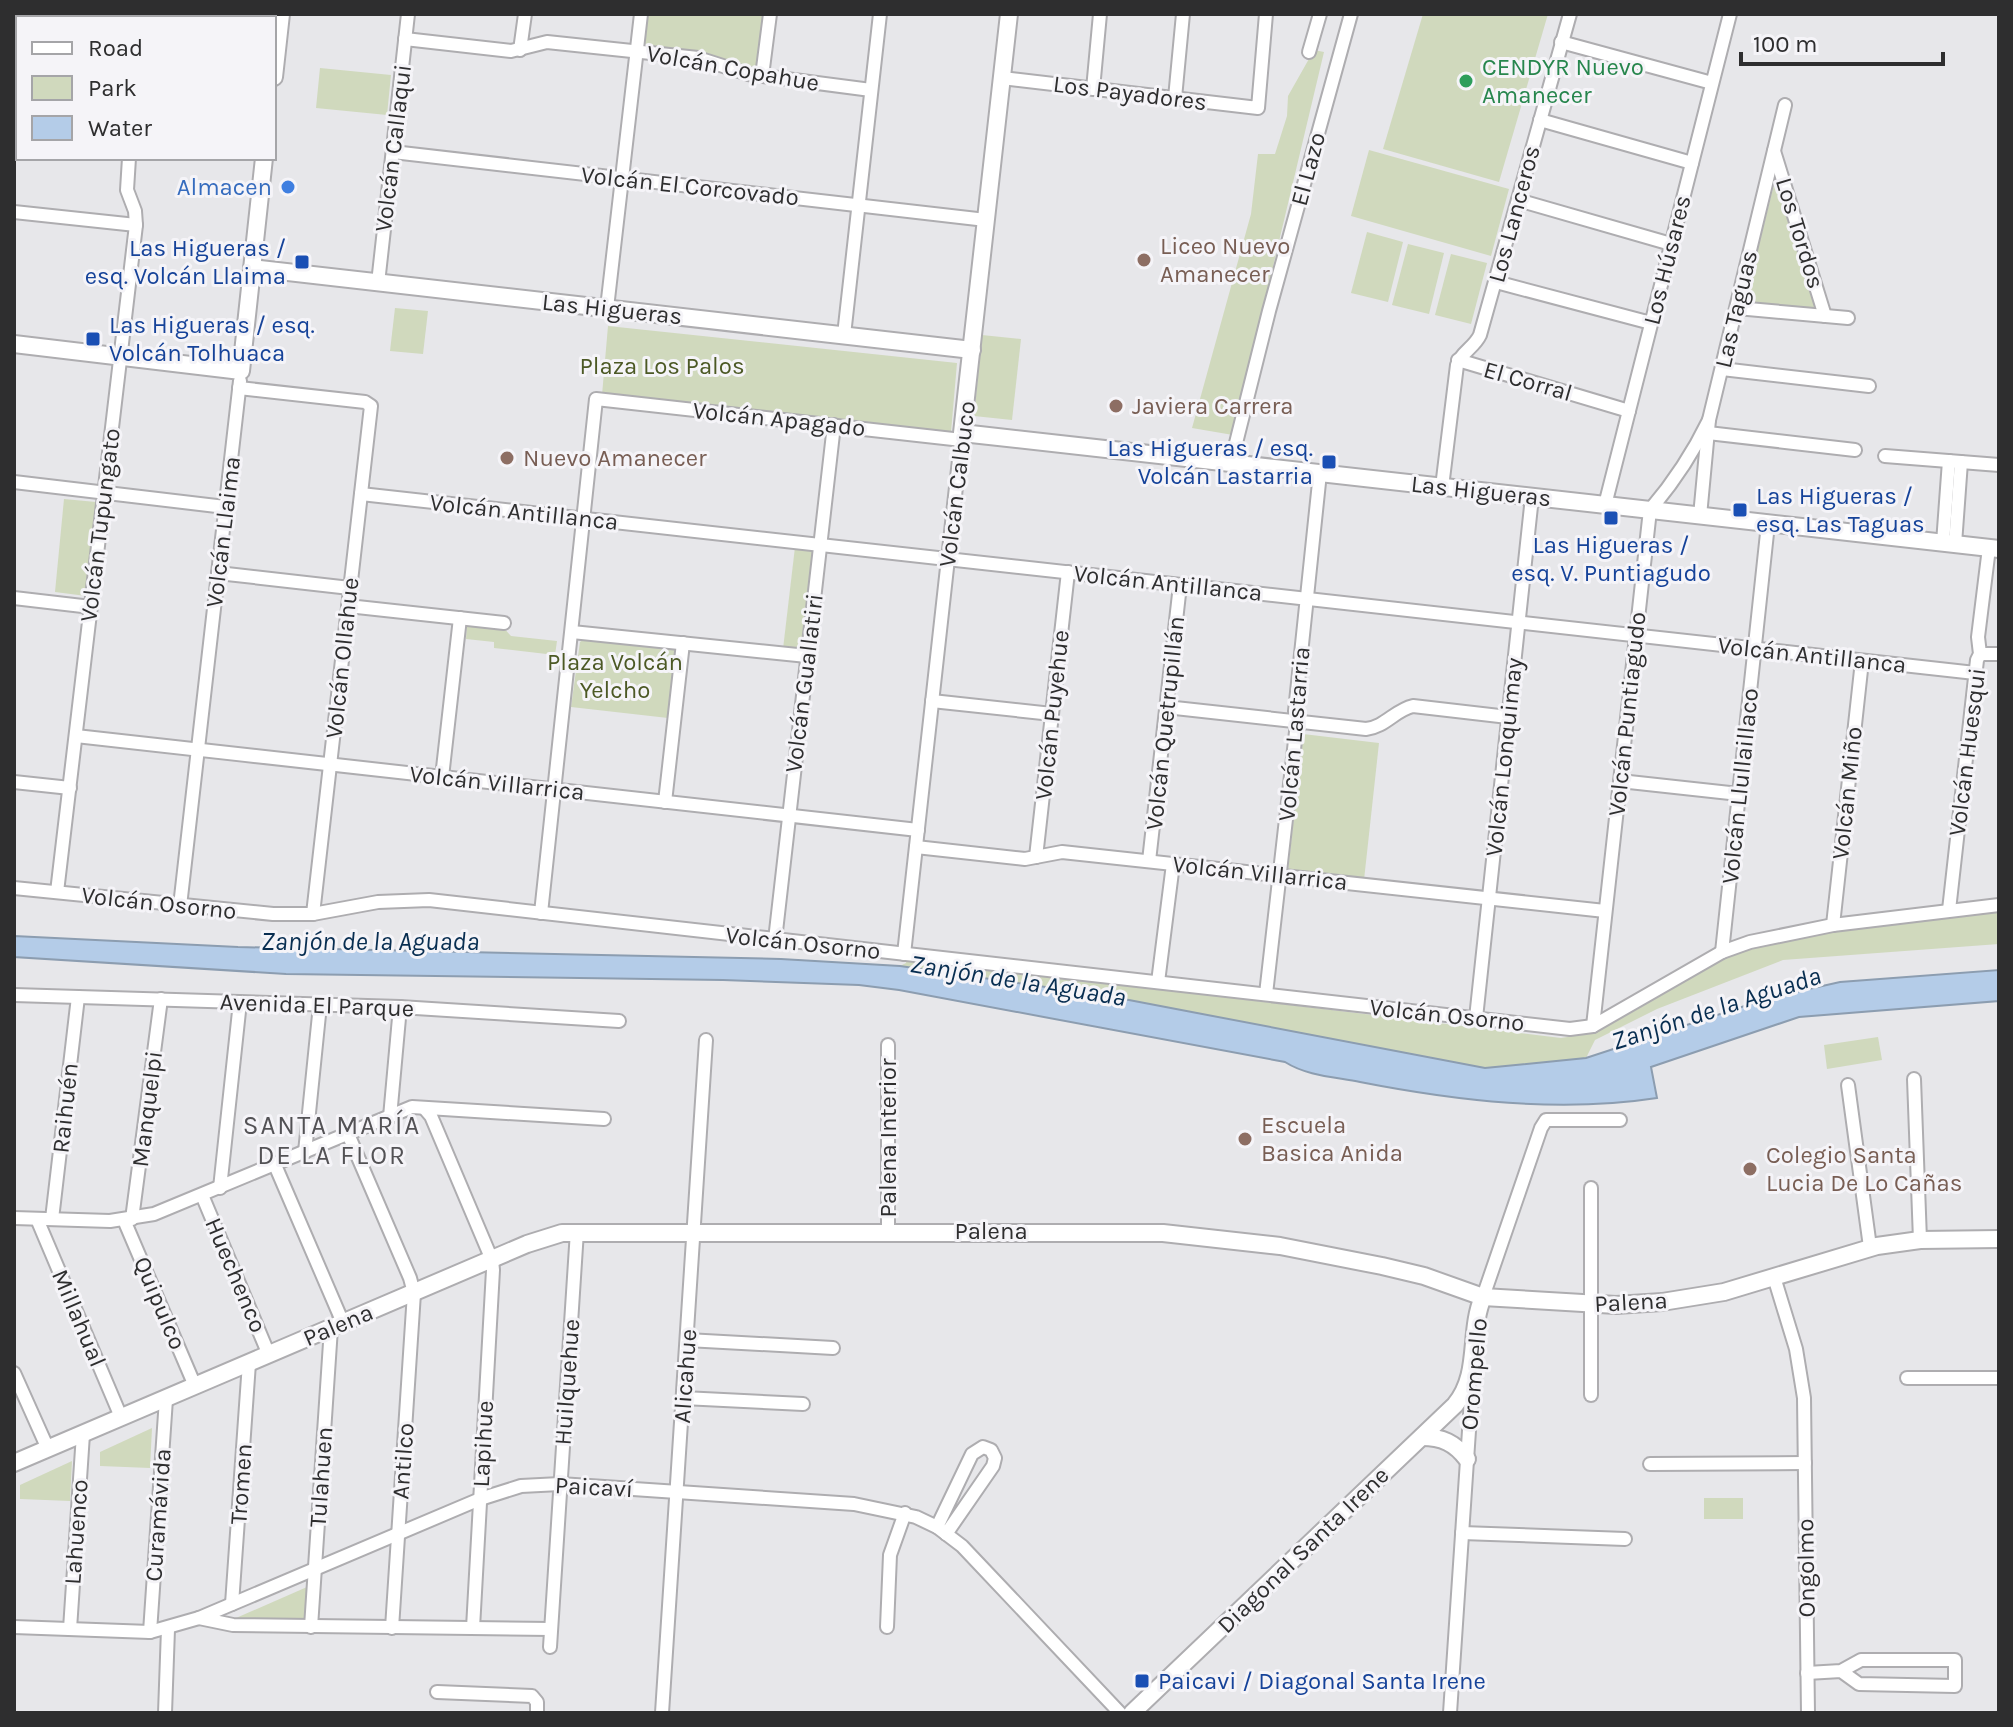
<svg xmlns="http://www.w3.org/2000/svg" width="2013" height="1727" font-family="Karla,sans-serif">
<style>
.green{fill:#d0d9bd}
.water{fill:#b4cce8;stroke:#8c9db0;stroke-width:2}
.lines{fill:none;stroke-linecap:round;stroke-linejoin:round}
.minor-casing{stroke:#aeadb0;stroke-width:16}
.tertiary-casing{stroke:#aeadb0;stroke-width:20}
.minor{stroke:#fff;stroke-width:12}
.tertiary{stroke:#fff;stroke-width:16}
.leisure-dot{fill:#2e9e5b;stroke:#f5f4f8;stroke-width:3}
.shop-dot{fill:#3f7fe0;stroke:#f5f4f8;stroke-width:3}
.education-dot{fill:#8d6e63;stroke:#f5f4f8;stroke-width:3}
.transit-dot{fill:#1a4fb4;stroke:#f5f4f8;stroke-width:3}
.labels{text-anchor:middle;stroke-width:6;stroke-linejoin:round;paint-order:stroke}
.leisure-label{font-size:24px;fill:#27864d;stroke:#f5f4f8;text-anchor:start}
.street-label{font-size:24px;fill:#2e2e2f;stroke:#f5f4f8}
.shop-label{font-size:24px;fill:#366cbe;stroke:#f5f4f8;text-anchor:end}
.education-label{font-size:24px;fill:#785e54;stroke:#f5f4f8;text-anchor:start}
.transit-label{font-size:24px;fill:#164399;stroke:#f5f4f8;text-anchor:start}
.park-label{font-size:24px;fill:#4c5925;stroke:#f5f4f8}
.water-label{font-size:26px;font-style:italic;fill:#082e51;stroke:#f5f4f8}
.neighbourhood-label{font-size:26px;letter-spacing:2px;fill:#535255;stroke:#f5f4f8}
</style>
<rect width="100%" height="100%" fill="#e7e7ea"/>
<g class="green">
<polygon points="645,14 765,14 759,71 642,46"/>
<polygon points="1423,14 1548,14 1499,182 1383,149"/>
<polygon points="1314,50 1324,52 1233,435 1192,428 1251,214 1258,154 1275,154 1287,116 1288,96"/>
<polygon points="320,68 391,75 387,115 316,108"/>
<polygon points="1369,150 1509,189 1491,256 1351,216"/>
<polygon points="1776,177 1816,309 1744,302"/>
<polygon points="1367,232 1403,242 1388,302 1351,293"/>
<polygon points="1408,244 1444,253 1429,314 1392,305"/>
<polygon points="1451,254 1487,263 1471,324 1435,315"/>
<polygon points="395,308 428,311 423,354 390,351"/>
<polygon points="608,326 957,363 951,432 602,395"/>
<polygon points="982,335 1021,339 1012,420 974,416"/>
<polygon points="64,499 96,502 86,596 55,592"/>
<polygon points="795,547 813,550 815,553 803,647 796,650 783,649"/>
<polygon points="467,623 502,626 511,636 557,641 555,655 494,648 494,642 466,639"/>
<polygon points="588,636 669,645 675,651 668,718 571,707 580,642"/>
<polygon points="1303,734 1379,743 1364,880 1288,871"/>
<polygon points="1999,909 1999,944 1783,960 1657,1009 1595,1040 1586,1058 1485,1068 1108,996 900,966 906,963 907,958 1561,1038 1592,1033 1638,1009 1724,956 1807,933"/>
<polygon points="1878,1037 1882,1060 1827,1069 1824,1045"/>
<polygon points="152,1428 150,1468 100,1466 100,1452"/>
<polygon points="72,1461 70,1501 20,1499 20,1485"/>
<rect x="1704" y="1498" width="39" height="21"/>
<polygon points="307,1587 306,1622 236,1618"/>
</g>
<path class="water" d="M14,936l224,11 543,12 119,7 208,30 377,72 101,-10 183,-60 71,-16 159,-12v31l-200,16 -148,50 6,31c-97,15 -200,3 -297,-16 -25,-5 -53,-6 -75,-20l-386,-72 -40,-5 -136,-5 -437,-6 -272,-17z"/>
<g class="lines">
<g class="minor-casing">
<g id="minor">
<polyline points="157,18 158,14"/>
<polyline points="405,39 511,51 547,42 698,58 748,74 871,90"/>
<polyline points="1561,42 1712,83"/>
<polyline points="520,50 525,14"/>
<polyline points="1309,52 1320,14"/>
<polyline points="762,76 770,14"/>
<polyline points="1002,78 1258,108 1266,14"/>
<polyline points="1093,89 1100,14"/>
<polyline points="1175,98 1183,14"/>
<polyline points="14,100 18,101"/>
<polyline points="1540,120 1692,163"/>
<polyline points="1774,151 1825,316"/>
<polyline points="393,152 986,220"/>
<polyline points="1518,200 1671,244"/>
<polyline points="14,212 136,225"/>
<polyline points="1496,282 1651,323"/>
<polyline points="378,283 408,14"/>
<polyline points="607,308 641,14"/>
<polyline points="1737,308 1848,318"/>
<polyline points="844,335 880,14"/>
<polyline points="1458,360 1629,411"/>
<polyline points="1722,369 1869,386"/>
<polyline points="239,388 365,402 371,406 313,914"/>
<polyline points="1708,433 1855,450"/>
<polyline points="1885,456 1999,465"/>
<polyline points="1231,463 1269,311 1351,14"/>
<polyline points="14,482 225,507"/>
<path d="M1442,487l15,-122c4,-13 17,-17 23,-30l90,-321"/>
<polyline points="361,494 1975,673"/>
<polyline points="1605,505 1730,14"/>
<polyline points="1700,516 1709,420 1785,105"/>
<polyline points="1943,543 1949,461"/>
<polyline points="1955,544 1961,462"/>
<polyline points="218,573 350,588"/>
<polyline points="14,598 91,607"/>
<polyline points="348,606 504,623"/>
<polyline points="572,632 807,656"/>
<polyline points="1980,654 1999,654"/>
<polyline points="932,701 1052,714"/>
<path d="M1166,707l200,22c19,-2 29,-19 47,-23l95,11"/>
<polyline points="76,736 918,830"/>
<polyline points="442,777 460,618"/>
<polyline points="1620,781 1739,794"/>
<polyline points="14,782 70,788"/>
<polyline points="665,802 683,643"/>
<polyline points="916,847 1025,859 1062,852 1605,911"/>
<polyline points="1036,857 1068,572"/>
<polyline points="1149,861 1180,585"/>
<polyline points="14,888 273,914 313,914 378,902 429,900 1570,1029 1593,1026 1722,952 1750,942 1833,925 1999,905"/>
<polyline points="57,892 136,225 135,211 127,190 129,158"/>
<polyline points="180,906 240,381"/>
<polyline points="1949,910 1977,660 1980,654 1978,637 1989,548"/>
<polyline points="541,913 596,399 962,440"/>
<polyline points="1833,925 1862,661"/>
<polyline points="775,940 834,425"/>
<polyline points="1722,952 1768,524"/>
<polyline points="904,954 962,433"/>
<polyline points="1158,982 1173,864"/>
<polyline points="1266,994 1297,723 1295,711 1320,473"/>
<polyline points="14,995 400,1007 619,1021"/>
<polyline points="1476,1018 1532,497"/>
<path d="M1593,1026l57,-516c23,-27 43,-57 59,-90"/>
<polyline points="888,1045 888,1232"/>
<polyline points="1914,1079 1920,1240"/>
<polyline points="1848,1085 1870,1247"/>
<polyline points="425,1109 431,1116 492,1260 493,1270 473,1628"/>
<polyline points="390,1117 400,1007"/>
<polyline points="348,1134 410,1278 414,1293 392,1628"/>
<polyline points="305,1152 320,1005"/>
<polyline points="275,1165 343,1323"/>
<polyline points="220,1188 240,1002"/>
<polyline points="1591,1188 1591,1395"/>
<polyline points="202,1195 269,1355"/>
<polyline points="14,1218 110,1221 154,1214 412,1107 604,1119"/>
<polyline points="37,1219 121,1417"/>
<polyline points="52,1219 78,997"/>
<polyline points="132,1219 161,999"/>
<polyline points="124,1220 195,1386"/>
<polyline points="1774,1277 1796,1349 1804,1398 1808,1713"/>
<polyline points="1483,1297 1541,1128 1546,1120 1620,1120"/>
<polyline points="687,1340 833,1348"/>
<polyline points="14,1373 48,1449"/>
<polyline points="1907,1378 1999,1378"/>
<polyline points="683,1398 803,1404"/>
<polyline points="1650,1464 1805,1463"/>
<polyline points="937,1527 972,1454 983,1447 991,1450 995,1458 993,1466 946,1534"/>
<polyline points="1462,1533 1625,1539"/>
<polyline points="232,1604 249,1363"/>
<polyline points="199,1618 233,1625 551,1629"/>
<polyline points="14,1627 150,1632 199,1618 480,1499 521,1486 560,1484 854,1504 916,1517 937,1527 962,1546 1120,1713"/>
<polyline points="311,1627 331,1328"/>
<polyline points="887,1627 890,1555 905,1513"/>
<polyline points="70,1629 83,1434"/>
<polyline points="150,1632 166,1399"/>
<polyline points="550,1647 577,1231"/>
<polyline points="1807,1673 1841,1671 1861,1660 1955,1660 1955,1686 1859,1684 1841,1671"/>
<polyline points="437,1692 532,1696 537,1702 537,1713"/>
<polyline points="165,1713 168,1629"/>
<polyline points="662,1713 706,1040"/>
<polyline points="1450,1713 1471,1401 1469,1383"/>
</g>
</g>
<g class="tertiary-casing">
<g id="tertiary">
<polyline points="1009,14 962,433 1999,549"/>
<polyline points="274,77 281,14"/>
<polyline points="252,268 972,350"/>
<polyline points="14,344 241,371 264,158"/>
<path d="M1422,1437c20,0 33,6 45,22"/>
<polyline points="14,1463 527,1244 562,1233 1163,1233 1280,1246 1382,1266 1424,1276 1483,1297 1616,1305 1662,1302 1724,1292 1877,1246 1920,1240 1999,1239"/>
<path d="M1132,1713l323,-308c26,-31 13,-73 28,-108"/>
</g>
</g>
<use href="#minor" class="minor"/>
<use href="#tertiary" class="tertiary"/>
</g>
<circle class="leisure-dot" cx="1466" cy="81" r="8"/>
<circle class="shop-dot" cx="288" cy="187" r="8"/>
<g class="education-dot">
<circle cx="1144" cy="260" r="8"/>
<circle cx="1116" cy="406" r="8"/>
<circle cx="507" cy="458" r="8"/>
<circle cx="1245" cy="1139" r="8"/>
<circle cx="1750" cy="1169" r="8"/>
</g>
<g class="transit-dot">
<rect x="294" y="254" width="16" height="16" rx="4"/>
<rect x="85" y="331" width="16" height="16" rx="4"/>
<rect x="1321" y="454" width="16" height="16" rx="4"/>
<rect x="1732" y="502" width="16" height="16" rx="4"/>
<rect x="1603" y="510" width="16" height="16" rx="4"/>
<rect x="1134" y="1673" width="16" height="16" rx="4"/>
</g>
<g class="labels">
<g class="leisure-label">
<text x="1482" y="75">CENDYR Nuevo<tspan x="1482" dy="28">Amanecer</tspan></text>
</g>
<g class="street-label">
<text transform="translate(733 68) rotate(10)" y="8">Volcán Copahue</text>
<text transform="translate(1130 93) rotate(7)" y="8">Los Payadores</text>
<text transform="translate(393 148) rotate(-83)" y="8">Volcán Callaqui</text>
<text transform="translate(1308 169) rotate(-75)" y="8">El Lazo</text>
<text transform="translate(690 186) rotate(6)" y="8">Volcán El Corcovado</text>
<text transform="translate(1514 214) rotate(-75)" y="8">Los Lanceros</text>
<text transform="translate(1800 233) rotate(73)" y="8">Los Tordos</text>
<text transform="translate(1667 260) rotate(-76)" y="8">Los Húsares</text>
<text transform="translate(612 309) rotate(6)" y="8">Las Higueras</text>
<text transform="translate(1736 309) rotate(-77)" y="8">Las Taguas</text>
<text transform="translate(1528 381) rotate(16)" y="8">El Corral</text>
<text transform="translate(779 419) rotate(6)" y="8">Volcán Apagado</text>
<text transform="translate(957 484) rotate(-83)" y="8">Volcán Calbuco</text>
<text transform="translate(1481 491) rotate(6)" y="8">Las Higueras</text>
<text transform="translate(524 512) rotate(6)" y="8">Volcán Antillanca</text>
<text transform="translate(100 525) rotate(-83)" y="8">Volcán Tupungato</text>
<text transform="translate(223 532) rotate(-83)" y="8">Volcán Llaima</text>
<text transform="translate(1168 583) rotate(6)" y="8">Volcán Antillanca</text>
<text transform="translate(1812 655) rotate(6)" y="8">Volcán Antillanca</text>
<text transform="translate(342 658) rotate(-84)" y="8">Volcán Ollahue</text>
<text transform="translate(804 683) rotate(-83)" y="8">Volcán Guallatiri</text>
<text transform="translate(1627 714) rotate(-84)" y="8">Volcán Puntiagudo</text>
<text transform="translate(1052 715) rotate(-84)" y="8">Volcán Puyehue</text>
<text transform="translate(1165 723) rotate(-84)" y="8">Volcán Quetrupillán</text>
<text transform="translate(1294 734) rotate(-85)" y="8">Volcán Lastarria</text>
<text transform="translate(1967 752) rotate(-83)" y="8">Volcán Huesqui</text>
<text transform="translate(1504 757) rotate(-84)" y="8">Volcán Lonquimay</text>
<text transform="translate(497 783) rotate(6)" y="8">Volcán Villarrica</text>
<text transform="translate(1740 786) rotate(-84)" y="8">Volcán Llullaillaco</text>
<text transform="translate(1847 793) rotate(-84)" y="8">Volcán Miño</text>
<text transform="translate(1260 873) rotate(6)" y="8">Volcán Villarrica</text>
<text transform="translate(159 903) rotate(6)" y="8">Volcán Osorno</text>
<text transform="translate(803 943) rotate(6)" y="8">Volcán Osorno</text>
<text transform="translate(317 1005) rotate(2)" y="8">Avenida El Parque</text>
<text transform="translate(1447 1015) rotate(6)" y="8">Volcán Osorno</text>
<text transform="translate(65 1108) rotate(-84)" y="8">Raihuén</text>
<text transform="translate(147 1109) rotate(-83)" y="8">Manquelpi</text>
<text transform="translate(888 1138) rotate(-90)" y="8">Palena Interior</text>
<text x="991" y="1239">Palena</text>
<text transform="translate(236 1275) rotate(67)" y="8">Huechenco</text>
<text transform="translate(1631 1302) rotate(-3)" y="8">Palena</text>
<text transform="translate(160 1303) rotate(67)" y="8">Quipulco</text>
<text transform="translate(79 1318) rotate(67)" y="8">Millahual</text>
<text transform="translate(338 1325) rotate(-23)" y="8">Palena</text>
<text transform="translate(1474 1374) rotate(-85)" y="8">Orompello</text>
<text transform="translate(685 1376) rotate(-86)" y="8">Alicahue</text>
<text transform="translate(567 1382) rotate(-86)" y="8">Huilquehue</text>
<text transform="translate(483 1444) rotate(-87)" y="8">Lapihue</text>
<text transform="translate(403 1461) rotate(-86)" y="8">Antilco</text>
<text transform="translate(321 1477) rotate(-86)" y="8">Tulahuen</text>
<text transform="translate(241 1484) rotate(-86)" y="8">Tromen</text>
<text transform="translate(594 1487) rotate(3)" y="8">Paicaví</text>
<text transform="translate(158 1515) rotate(-86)" y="8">Curamávida</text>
<text transform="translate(76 1532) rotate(-86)" y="8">Lahuenco</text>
<text transform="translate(1303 1550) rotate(-44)" y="8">Diagonal Santa Irene</text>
<text transform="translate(1806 1568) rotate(-91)" y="8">Ongolmo</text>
</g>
<g class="shop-label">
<text x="272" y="195">Almacen</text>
</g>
<g class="education-label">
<text x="1160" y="254">Liceo Nuevo<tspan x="1160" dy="28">Amanecer</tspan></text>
<text x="1132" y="414">Javiera Carrera</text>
<text x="523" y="466">Nuevo Amanecer</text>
<text x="1261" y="1133">Escuela<tspan x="1261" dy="28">Basica Anida</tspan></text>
<text x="1766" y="1163">Colegio Santa<tspan x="1766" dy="28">Lucia De Lo Cañas</tspan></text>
</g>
<g class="transit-label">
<text x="286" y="256" text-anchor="end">Las Higueras /<tspan x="286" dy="28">esq. Volcán Llaima</tspan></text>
<text x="109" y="333">Las Higueras / esq.<tspan x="109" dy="28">Volcán Tolhuaca</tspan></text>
<text x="1313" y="456" text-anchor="end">Las Higueras / esq.<tspan x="1313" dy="28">Volcán Lastarria</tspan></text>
<text x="1756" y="504">Las Higueras /<tspan x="1756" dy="28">esq. Las Taguas</tspan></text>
<text x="1611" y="553" text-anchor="middle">Las Higueras /<tspan x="1611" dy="28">esq. V. Puntiagudo</tspan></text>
<text x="1158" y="1689">Paicavi / Diagonal Santa Irene</text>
</g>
<g class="park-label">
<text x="662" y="374">Plaza Los Palos</text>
<text x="615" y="670">Plaza Volcán<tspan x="615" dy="28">Yelcho</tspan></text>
</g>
<g class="water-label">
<text x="370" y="950">Zanjón de la Aguada</text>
<text transform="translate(1018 980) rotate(9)" y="9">Zanjón de la Aguada</text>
<text transform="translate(1716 1008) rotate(-18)" y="9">Zanjón de la Aguada</text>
</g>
<g class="neighbourhood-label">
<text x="332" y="1134">SANTA MARÍA<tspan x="332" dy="30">DE LA FLOR</tspan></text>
</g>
</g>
<rect width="2013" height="1727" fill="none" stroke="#2e2e2f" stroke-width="32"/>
<rect x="16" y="16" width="260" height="144" fill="#f5f4f8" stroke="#a5a5a8" stroke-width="2"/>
<rect x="32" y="42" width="40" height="12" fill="#ffffff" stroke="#a5a5a8" stroke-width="2"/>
<text x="88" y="56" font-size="24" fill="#2e2e2f">Road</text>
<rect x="32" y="76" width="40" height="24" fill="#d0d9bd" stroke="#a5a5a8" stroke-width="2"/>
<text x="88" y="96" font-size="24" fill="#2e2e2f">Park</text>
<rect x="32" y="116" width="40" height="24" fill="#b4cce8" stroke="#a5a5a8" stroke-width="2"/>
<text x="88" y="136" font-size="24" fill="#2e2e2f">Water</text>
<path d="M1741 52v12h202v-12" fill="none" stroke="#2e2e2f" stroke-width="4"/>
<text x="1753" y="52" font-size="24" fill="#2e2e2f" stroke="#f5f4f8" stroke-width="6" paint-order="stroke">100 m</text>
</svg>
